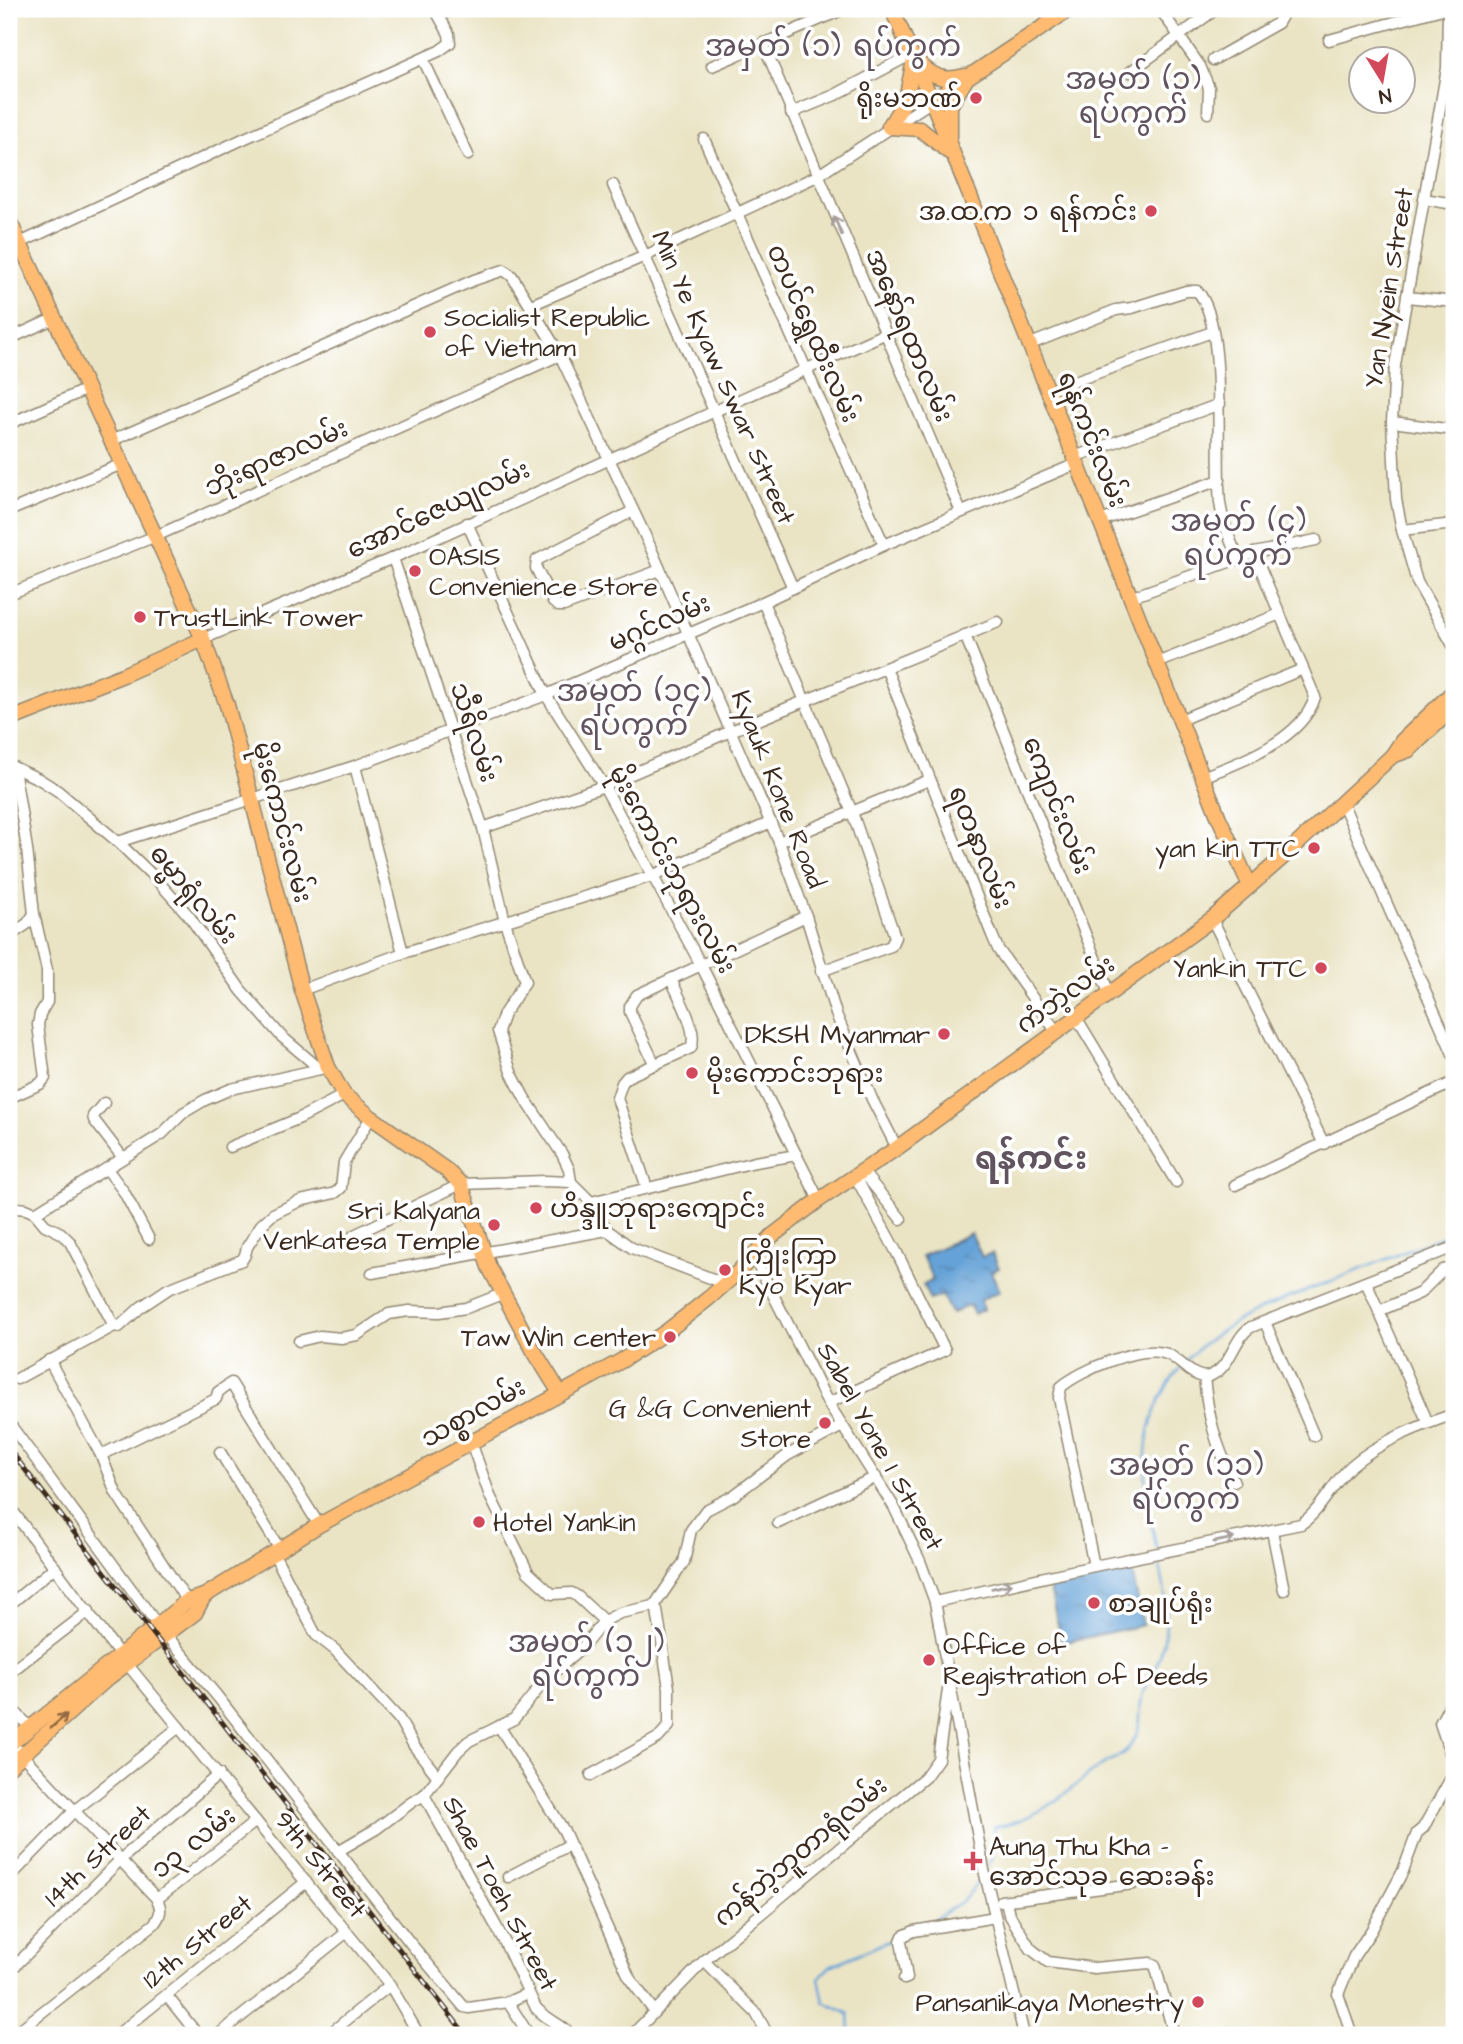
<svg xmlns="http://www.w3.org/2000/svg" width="1463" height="2044" font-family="'Architects Daughter','Noto Sans Myanmar',sans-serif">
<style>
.water{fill:url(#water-ripples);stroke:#50667a;stroke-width:2}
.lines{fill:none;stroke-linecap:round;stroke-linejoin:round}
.stream{stroke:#65a2d7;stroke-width:2.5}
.minor-casing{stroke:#928772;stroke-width:13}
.major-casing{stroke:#928772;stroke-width:17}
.minor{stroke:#fff;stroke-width:10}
.major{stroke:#ffbb71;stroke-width:14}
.rail-casing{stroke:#3b2a1e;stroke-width:5}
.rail{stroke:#fff;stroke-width:2.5;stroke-dasharray:8;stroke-linecap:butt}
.oneway{stroke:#a79f9a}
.oneway2{stroke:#936b43}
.poi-dot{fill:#d1495b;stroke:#fff;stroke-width:2.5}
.labels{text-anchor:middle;stroke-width:7;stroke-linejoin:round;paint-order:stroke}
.poi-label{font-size:26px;fill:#3b2a1e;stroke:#fff;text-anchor:start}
.street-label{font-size:26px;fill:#3b2a1e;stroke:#fff}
.quarter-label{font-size:30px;fill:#62545f;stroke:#fff}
.district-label{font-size:33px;font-weight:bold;fill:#62545f;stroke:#fff}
</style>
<defs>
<pattern id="water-ripples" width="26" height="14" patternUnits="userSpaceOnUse" patternTransform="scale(1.75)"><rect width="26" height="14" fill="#65a2d7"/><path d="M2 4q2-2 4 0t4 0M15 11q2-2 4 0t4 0" fill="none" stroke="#5484ae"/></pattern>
</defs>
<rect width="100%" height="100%" fill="#fff"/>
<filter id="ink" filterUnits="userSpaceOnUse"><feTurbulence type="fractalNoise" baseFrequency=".0143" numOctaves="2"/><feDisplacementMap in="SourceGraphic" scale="14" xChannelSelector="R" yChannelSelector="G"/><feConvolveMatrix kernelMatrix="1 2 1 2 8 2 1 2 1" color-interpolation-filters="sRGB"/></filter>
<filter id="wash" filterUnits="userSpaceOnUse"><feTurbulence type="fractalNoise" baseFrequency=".00686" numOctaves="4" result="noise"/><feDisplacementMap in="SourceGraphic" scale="28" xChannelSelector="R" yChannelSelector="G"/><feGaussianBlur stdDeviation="1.57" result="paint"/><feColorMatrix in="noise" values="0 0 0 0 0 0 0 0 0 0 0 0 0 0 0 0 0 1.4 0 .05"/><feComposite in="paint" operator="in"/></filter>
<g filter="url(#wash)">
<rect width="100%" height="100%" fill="#eae4c5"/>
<g class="water">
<polygon points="971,1233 982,1257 992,1253 999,1268 991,1272 1000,1291 980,1300 984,1309 974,1314 969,1305 951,1314 942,1295 930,1300 923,1285 933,1280 922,1256"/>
<polygon points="1131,1567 1143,1625 1062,1643 1049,1585"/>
</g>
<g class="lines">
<g class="stream">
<path d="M1185,1362c37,-42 94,-60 144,-80 42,-17 84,-33 125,-50"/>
<path d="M1157,1550c-15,-64 -23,-128 24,-183"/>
<path d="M988,1866l5,-9 1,-30c46,-8 70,-33 105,-60 10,-7 25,-11 31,-21 16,-22 6,-36 14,-56 3,-8 9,-15 12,-23 16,-40 11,-71 2,-110"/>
<polyline points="929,1923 963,1901 981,1878"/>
<polyline points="850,2035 849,2014 824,2002 819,1978 830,1966 898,1937"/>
</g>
</g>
</g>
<g filter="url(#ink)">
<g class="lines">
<g class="minor-casing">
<g id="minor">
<polyline points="1160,9 1200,66 1209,88 1208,113"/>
<polyline points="1448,9 1447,68 1395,365 1392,422 1396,499 1402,530 1417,582 1454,647"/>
<polyline points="1329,40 1442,9"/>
<polyline points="763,43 961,512"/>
<polyline points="423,59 468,155"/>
<polyline points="1213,60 1278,23 1282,16 1280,9"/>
<polyline points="712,66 844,9"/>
<polyline points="1130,72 1216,9"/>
<polyline points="791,113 835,95 912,54"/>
<polyline points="704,139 884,545"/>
<polyline points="613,185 793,588"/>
<polyline points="1424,199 1454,204"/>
<polyline points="20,243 243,139 439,51 450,43 449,34 435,9"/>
<polyline points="1407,297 1454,302"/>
<polyline points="531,305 645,256 817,176 932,101"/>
<polyline points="9,339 55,318"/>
<path d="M1028,345l88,-35 16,-2 54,-17h11c31,30 18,167 23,212 3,21 9,37 19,56"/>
<polyline points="1047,391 1212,332"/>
<polyline points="1392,422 1454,430"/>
<polyline points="9,424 87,389"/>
<polyline points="111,441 474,280 504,270 512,276 560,355 649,544 779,842 806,916 836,1014 872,1099 897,1148"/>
<polyline points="1074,457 1220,404"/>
<polyline points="9,511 122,464"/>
<polyline points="633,511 537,560 536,568 553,602 558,606 564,606 660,570"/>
<polyline points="1100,521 1220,480"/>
<polyline points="467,523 546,695 604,786 701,965 819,1200"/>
<polyline points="1402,530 1454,524"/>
<polyline points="393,558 483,828 505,922 525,982 504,1014 498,1031 511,1072 524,1097 562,1154 569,1169 571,1182"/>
<polyline points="9,594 156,536 560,355"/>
<polyline points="1132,597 1254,553 1316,540"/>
<polyline points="763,602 852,812 895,937 891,946 821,971"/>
<polyline points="965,635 1109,993"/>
<polyline points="203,639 393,558 884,334"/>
<polyline points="1157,663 1280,614"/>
<polyline points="886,668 992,935 998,949 1056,1031"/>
<polyline points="1180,720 1303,669"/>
<polyline points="9,765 39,779 58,791 118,842 155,878 189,916 241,990 281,1036 320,1069 328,1067"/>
<polyline points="355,766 403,953"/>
<path d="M1202,777c38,-14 101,-38 113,-80l-61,-144"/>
<polyline points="1342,802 1454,1056"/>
<polyline points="483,828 604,786 731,731 998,622"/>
<polyline points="118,842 355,766 546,695 763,602 884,545 1076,464"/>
<polyline points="779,842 929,780"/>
<polyline points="1212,919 1324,1144"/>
<polyline points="9,936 27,924 34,914"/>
<polyline points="302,990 403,953 652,876 771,822"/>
<polyline points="1076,1017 1176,1182"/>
<polyline points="655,1065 630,1012 630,1006 637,995 806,916"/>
<polyline points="9,1098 40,1084 45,1078 38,1025 40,1014 47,1002 47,970 34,914 27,849 14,768"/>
<polyline points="104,1103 93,1116 94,1120 123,1158"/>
<polyline points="230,1147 300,1118 344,1095"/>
<polyline points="107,1169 124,1192 149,1239"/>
<polyline points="862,1171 901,1219"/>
<polyline points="1235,1185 1454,1082"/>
<path d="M647,1188l-30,-90 5,-15 5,-6 64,-29c8,-17 -13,-52 -20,-69"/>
<polyline points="591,1202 755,1162 797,1155"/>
<polyline points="9,1207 26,1209 35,1213 45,1225 61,1233 70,1242 114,1326 119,1327 141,1307 168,1289 242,1260 245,1255 247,1247 261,1225 273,1214 300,1201 335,1193 341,1188 344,1162 371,1117"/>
<polyline points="35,1213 162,1134 183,1113 205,1100 231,1089 320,1069"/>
<polyline points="354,1235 461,1184 545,1181 571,1182 591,1202 607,1230 632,1248 726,1284"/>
<polyline points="753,1255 828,1403 894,1507 920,1561 935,1602 984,1870 1024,2035"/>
<polyline points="372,1273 607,1230"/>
<polyline points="1366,1282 1425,1416"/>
<polyline points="1379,1311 1420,1293 1443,1270 1454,1268"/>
<polyline points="1265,1322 1314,1436"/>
<polyline points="299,1341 320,1336 341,1338 357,1335 389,1314 409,1311 439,1312 466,1308 502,1294"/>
<polyline points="49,1360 101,1455 116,1493 187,1601"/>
<path d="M1204,1377c4,41 12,68 30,105"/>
<polyline points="17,1379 114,1326"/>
<polyline points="828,1403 945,1350 897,1253 855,1176"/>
<polyline points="9,1423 157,1624 217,1696 411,1944 464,2007 469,2008 508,2002 528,1993"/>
<polyline points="471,1442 490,1496 528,1572 552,1594 572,1593 577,1596 604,1621"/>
<polyline points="220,1452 279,1548"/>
<polyline points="101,1455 216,1399 218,1392 231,1383 319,1525"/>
<polyline points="9,1506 119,1654 390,1985 419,2035"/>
<polyline points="778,1523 876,1477"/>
<polyline points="1272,1531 1284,1590"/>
<polyline points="273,1552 316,1635 335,1650 399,1719 414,1746 438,1777"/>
<path d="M1094,1566l-35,-168 2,-11c20,-17 80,-43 106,-33 13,5 27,27 42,22 22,-7 24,-38 42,-49l203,-80"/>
<path d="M935,1602l159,-36 207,-42c21,-14 31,-41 50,-58 29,-25 68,-40 103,-52"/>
<polyline points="9,1605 55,1567"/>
<polyline points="9,1673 89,1611"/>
<polyline points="1454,1697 1440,1723 1454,1765"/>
<polyline points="9,1706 30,1727"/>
<polyline points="499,1726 564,1831 630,1979 654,2011"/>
<path d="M11,1743l146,156c5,10 4,16 -3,25l-141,111"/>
<polyline points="591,1775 658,1738 669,1726 669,1688 657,1610 654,1606"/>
<path d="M424,1795l79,144 33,69c11,12 25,16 35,27"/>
<polyline points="338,1851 376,1829 412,1802 424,1795 458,1751 469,1741 514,1719 547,1678 582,1648 604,1621 620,1613 654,1606 684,1562 691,1530 706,1510 733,1496 788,1455 842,1426"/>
<polyline points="508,1877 569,1845"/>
<polyline points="9,1878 74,1811 179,1727"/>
<polyline points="157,1899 256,1821"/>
<polyline points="1001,1901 1133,1884"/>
<polyline points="1006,1901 1009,1914 1031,1949 1048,1962 1094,1968 1150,1963 1155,1965 1174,2035"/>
<polyline points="704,1961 756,2013 768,2035"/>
<polyline points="9,1972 120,1860 219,1774"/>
<polyline points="904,1979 907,1978 901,1941 903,1936 914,1931 995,1917"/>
<polyline points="167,1996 198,2035"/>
<polyline points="508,2002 529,2035"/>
<polyline points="117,2035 306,1882"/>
<polyline points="218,2035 347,1932"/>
<polyline points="328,2035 390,1985"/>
<polyline points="632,2035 704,1961 925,1777 938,1759 948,1690"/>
<polyline points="1352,2035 1338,1994 1354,1956 1371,1931 1403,1871 1417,1833 1423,1828 1454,1773"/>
</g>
</g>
<g class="major-casing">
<g id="major">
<polyline points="892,9 932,101 1219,818 1250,886"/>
<path d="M918,62c15,15 26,20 47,14"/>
<polyline points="932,101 1070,9"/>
<polyline points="889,127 920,129 949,152"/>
<polyline points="889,127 906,99 914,60"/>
<polyline points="950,137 950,106 965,81"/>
<polyline points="9,220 203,639 227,705 302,990 328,1067 344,1095 371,1117 446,1170 461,1184 489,1267 534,1351 560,1393"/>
<polyline points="9,720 123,675 203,639"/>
<polyline points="1392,756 1409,750 1454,707"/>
<polyline points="9,1745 187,1601 204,1596 319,1525 621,1361 666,1332 709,1298 737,1273 772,1236 819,1200 897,1148 1212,919 1282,858 1392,756 1402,741 1454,691"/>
<polyline points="9,1767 108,1678 195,1613 204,1596"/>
</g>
</g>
<use href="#minor" class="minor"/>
<use href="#major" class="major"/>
<g class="rail-casing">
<polyline id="rail" points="9,1449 466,2035"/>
</g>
<use href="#rail" class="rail"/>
</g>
<defs><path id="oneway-shaft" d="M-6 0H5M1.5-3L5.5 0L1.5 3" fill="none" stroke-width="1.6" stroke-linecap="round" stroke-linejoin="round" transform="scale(1.75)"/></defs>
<g class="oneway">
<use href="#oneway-shaft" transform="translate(838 226) rotate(-113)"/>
<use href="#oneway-shaft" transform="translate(1224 1540) rotate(-11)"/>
<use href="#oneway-shaft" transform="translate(1002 1586) rotate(-13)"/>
</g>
<use class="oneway2" href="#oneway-shaft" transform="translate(59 1721) rotate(-41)"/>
</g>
<g class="poi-dot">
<circle cx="976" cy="98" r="7"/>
<circle cx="1151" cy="211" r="7"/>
<circle cx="430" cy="332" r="7"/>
<circle cx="415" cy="571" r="7"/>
<circle cx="140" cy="617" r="7"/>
<circle cx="1314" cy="848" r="7"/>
<circle cx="1321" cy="968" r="7"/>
<circle cx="944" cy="1034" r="7"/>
<circle cx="692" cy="1073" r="7"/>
<circle cx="536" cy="1208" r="7"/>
<circle cx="494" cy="1225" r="7"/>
<circle cx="725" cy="1270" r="7"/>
<circle cx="670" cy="1337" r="7"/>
<circle cx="825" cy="1423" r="7"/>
<circle cx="479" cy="1522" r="7"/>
<circle cx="1094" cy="1603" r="7"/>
<circle cx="929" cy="1660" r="7"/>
<path d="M969.5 1850.5h7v7h7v7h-7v7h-7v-7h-7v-7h7z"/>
<circle cx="1198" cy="2002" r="7"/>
</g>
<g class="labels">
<g class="poi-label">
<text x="962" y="107" text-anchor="end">ရိုးမဘဏ်</text>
<text x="1137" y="220" text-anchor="end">အ.ထ.က ၁ ရန်ကင်း</text>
<text x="444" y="326">Socialist Republic<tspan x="444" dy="30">of Vietnam</tspan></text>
<text x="429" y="565">OASIS<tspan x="429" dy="30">Convenience Store</tspan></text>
<text x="154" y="626">TrustLink Tower</text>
<text x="1300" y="857" text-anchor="end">yan kin TTC</text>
<text x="1307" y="977" text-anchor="end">Yankin TTC</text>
<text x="930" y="1043" text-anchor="end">DKSH Myanmar</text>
<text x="706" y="1082">မိုးကောင်းဘုရား</text>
<text x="550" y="1217">ဟိန္ဒူဘုရားကျောင်း</text>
<text x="480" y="1219" text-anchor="end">Sri Kalyana<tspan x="480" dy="30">Venkatesa Temple</tspan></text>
<text x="739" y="1264">ကြိုးကြာ<tspan x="739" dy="30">Kyo Kyar</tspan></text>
<text x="656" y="1346" text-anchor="end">Taw Win center</text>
<text x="811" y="1417" text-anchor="end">G &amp;G Convenient<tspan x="811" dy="30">Store</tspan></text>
<text x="493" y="1531">Hotel Yankin</text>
<text x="1108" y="1612">စာချုပ်ရုံး</text>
<text x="943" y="1654">Office of<tspan x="943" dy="30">Registration of Deeds</tspan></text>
<text x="989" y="1855">Aung Thu Kha -<tspan x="989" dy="30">အောင်သုခ ဆေးခန်း</tspan></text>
<text x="1184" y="2011" text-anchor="end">Pansanikaya Monestry</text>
</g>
<g class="street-label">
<text transform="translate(1388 288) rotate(-81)" y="9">Yan Nyein Street</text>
<text transform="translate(814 333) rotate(66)" y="9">တပင်ရွှေထီးလမ်း</text>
<text transform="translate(910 335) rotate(67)" y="9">အနော်ရထာလမ်း</text>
<text transform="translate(724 377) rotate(66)" y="9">Min Ye Kyaw Swar Street</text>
<text transform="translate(1093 439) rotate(68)" y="9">ရန်ကင်းလမ်း</text>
<text transform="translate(276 457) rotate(-24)" y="9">ဘိုးရာဇာလမ်း</text>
<text transform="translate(438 509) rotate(-25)" y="9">အောင်ဇေယျလမ်း</text>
<text transform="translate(659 622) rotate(-23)" y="9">မဂ္ဂင်လမ်း</text>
<text transform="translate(475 732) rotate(72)" y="9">သီရိလမ်း</text>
<text transform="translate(779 789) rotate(68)" y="9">Kyauk Kone Road</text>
<text transform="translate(1058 805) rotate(68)" y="9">ကျောင်းလမ်း</text>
<text transform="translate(283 822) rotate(75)" y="9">မိုးကောင်းလမ်း</text>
<text transform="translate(981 847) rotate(68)" y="9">ရတနာလမ်း</text>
<text transform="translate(673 869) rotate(61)" y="9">မိုးကောင်းဘုရားလမ်း</text>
<text transform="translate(194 894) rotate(50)" y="9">ဓမ္မာရုံလမ်း</text>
<text transform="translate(1065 994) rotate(-36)" y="9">ကံဘဲ့လမ်း</text>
<text transform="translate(473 1412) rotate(-29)" y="9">သစ္စာလမ်း</text>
<text transform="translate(881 1446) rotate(61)" y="9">Sabel Yone 1 Street</text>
<text transform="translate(193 1842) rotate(-38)" y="9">၁၃ လမ်း</text>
<text transform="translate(800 1851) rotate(-40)" y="9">ကန်ဘဲ့ဘူတာရုံလမ်း</text>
<text transform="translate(97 1855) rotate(-43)" y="9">14th Street</text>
<text transform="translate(321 1864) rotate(51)" y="9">9th Street</text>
<text transform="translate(501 1893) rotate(62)" y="9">Shae Toeh Street</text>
<text transform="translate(197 1941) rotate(-39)" y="9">12th Street</text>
</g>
<g class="quarter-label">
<text x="833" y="56">အမှတ် (၁) ရပ်ကွက်</text>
<text x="1133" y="89">အမှတ် (၃)<tspan x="1133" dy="34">ရပ်ကွက်</tspan></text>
<text x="1238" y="531">အမှတ် (၄)<tspan x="1238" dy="34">ရပ်ကွက်</tspan></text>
<text x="634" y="701">အမှတ် (၁၄)<tspan x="634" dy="34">ရပ်ကွက်</tspan></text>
<text x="1186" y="1475">အမှတ် (၁၁)<tspan x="1186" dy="34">ရပ်ကွက်</tspan></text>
<text x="586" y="1652">အမှတ် (၁၂)<tspan x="586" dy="34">ရပ်ကွက်</tspan></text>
</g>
<g class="district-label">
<text x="1031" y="1169">ရန်ကင်း</text>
</g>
</g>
<rect width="1463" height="2044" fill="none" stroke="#fff" stroke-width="35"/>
<g transform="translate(1382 80) rotate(169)"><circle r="33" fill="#ffffff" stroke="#b1aaa5" stroke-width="2"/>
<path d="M0-5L12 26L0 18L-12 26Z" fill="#d1495b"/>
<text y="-10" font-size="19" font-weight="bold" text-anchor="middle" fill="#3b2a1e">N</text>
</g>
</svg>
